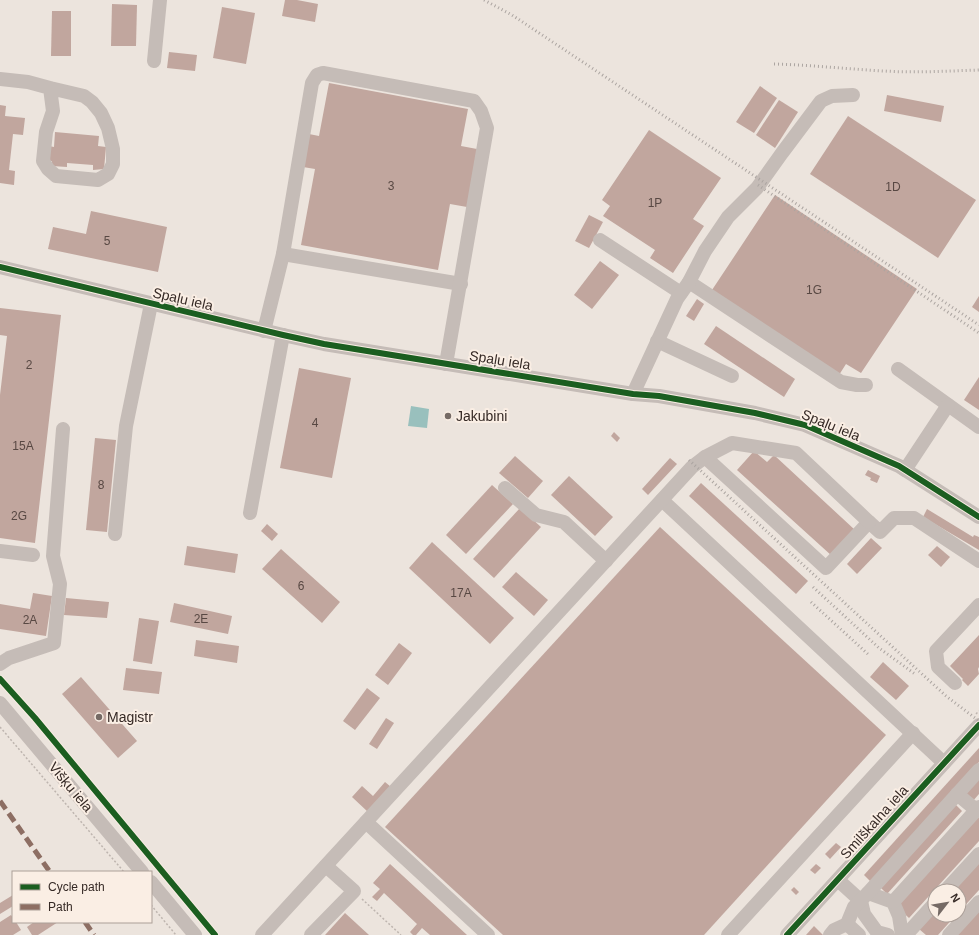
<svg xmlns="http://www.w3.org/2000/svg" width="979" height="935" font-family="Helvetica,sans-serif">
<style>
.water{fill:#99c0bd}
.building{fill:#c1a69e}
.lines{fill:none;stroke-linecap:round;stroke-linejoin:round}
.path{stroke:#beb5af;stroke-width:1.5;stroke-dasharray:2 2;stroke-linecap:butt}
.minor{stroke:#c5bcb7;stroke-width:14}
.rail{stroke:#aca5a1;stroke-width:3;stroke-dasharray:1 3;stroke-linecap:butt}
.quiet{stroke:#8d6e63;stroke-width:5;stroke-dasharray:10 5;stroke-linecap:butt}
.cycleway-casing{stroke:#faeee4;stroke-width:8}
.cycleway{stroke:#1b5e20;stroke-width:6}
.poi-dot{fill:#756a65;stroke:#faeee4;stroke-width:1.5}
.labels{text-anchor:middle;stroke-width:4;stroke-linejoin:round;paint-order:stroke}
.number-label{font-size:12px;fill:#584843}
.street-label{font-size:14px;fill:#352925;stroke:#faeee4}
.poi-label{font-size:14px;fill:#352925;stroke:#faeee4;text-anchor:start}
</style>
<rect width="100%" height="100%" fill="#ece4dd"/>
<polygon class="water" points="411,406 429,409 427,428 408,426"/>
<g class="building">
<polygon points="285,0 297,0 318,4 315,22 282,16"/>
<polygon points="112,4 137,5 136,46 111,46"/>
<polygon points="222,7 255,13 246,64 213,58"/>
<polygon points="52,11 71,11 71,56 51,56"/>
<polygon points="169,52 197,55 195,71 167,68"/>
<polygon points="329,83 468,109 461,146 477,149 467,207 450,204 438,270 301,245 315,169 303,167 309,134 319,136"/>
<polygon points="760,86 777,98 754,133 736,122"/>
<polygon points="887,95 944,106 941,122 884,111"/>
<polygon points="779,100 798,112 775,148 756,135"/>
<polygon points="0,105 6,106 5,116 25,118 23,135 13,134 9,170 15,171 14,185 0,183"/>
<polygon points="848,116 976,200 938,258 810,174"/>
<polygon points="649,130 721,178 693,219 704,226 673,273 650,258 655,250 603,216 610,206 602,200"/>
<polygon points="55,132 99,136 98,146 106,147 104,169 93,170 93,165 67,163 67,167 52,166 52,161 47,161 49,146 54,147"/>
<polygon points="775,195 917,289 861,373 846,364 839,375 712,290"/>
<polygon points="91,211 167,227 158,272 48,249 53,227 86,234"/>
<polygon points="589,215 603,222 589,248 575,241"/>
<polygon points="600,261 619,275 592,309 574,295"/>
<polygon points="979,296 979,312 972,307"/>
<polygon points="697,299 704,304 694,321 686,316"/>
<polygon points="0,308 61,315 35,543 0,538 0,395 7,336 0,335"/>
<polygon points="716,326 795,379 784,397 704,344"/>
<polygon points="299,368 351,378 332,478 280,468"/>
<polygon points="979,377 979,410 964,400"/>
<polygon points="614,432 620,438 617,442 611,436"/>
<polygon points="95,438 116,440 107,532 86,530"/>
<polygon points="754,451 767,462 774,455 855,530 832,556 737,470"/>
<polygon points="515,456 543,481 528,498 499,473"/>
<polygon points="670,458 677,464 648,495 642,489"/>
<polygon points="868,470 880,476 877,483 870,480 871,478 865,475"/>
<polygon points="569,476 613,517 595,536 551,495"/>
<polygon points="701,483 808,581 796,594 689,496"/>
<polygon points="492,485 513,504 466,554 446,535"/>
<polygon points="520,508 541,527 494,578 473,559"/>
<polygon points="927,509 973,537 974,535 979,537 979,550 923,517"/>
<polygon points="267,524 278,534 272,541 261,531"/>
<polygon points="660,527 886,735 704,935 503,935 385,827"/>
<polygon points="871,538 882,548 857,574 847,564"/>
<polygon points="432,542 514,618 490,644 409,568"/>
<polygon points="187,546 238,554 235,573 184,565"/>
<polygon points="937,546 950,557 941,567 928,555"/>
<polygon points="281,549 340,602 322,623 262,569"/>
<polygon points="516,572 548,600 534,616 502,587"/>
<polygon points="33,593 52,596 46,636 0,629 0,604 30,609"/>
<polygon points="66,598 109,602 107,618 64,615"/>
<polygon points="174,603 232,616 228,634 170,622"/>
<polygon points="139,618 159,621 152,664 133,661"/>
<polygon points="979,635 979,667 978,669 979,674 968,686 962,680 963,679 950,666"/>
<polygon points="196,640 239,646 237,663 194,656"/>
<polygon points="399,643 412,653 388,685 375,675"/>
<polygon points="883,662 909,686 896,700 870,677"/>
<polygon points="126,668 162,672 159,694 123,690"/>
<polygon points="81,677 137,741 118,758 62,694"/>
<polygon points="367,688 380,698 355,730 343,721"/>
<polygon points="386,718 394,723 377,749 369,744"/>
<polygon points="979,748 979,762 871,882 864,875"/>
<polygon points="979,779 979,794 972,802 965,794"/>
<polygon points="385,782 391,787 368,812 352,797 362,786 373,796"/>
<polygon points="955,804 962,811 887,894 880,887"/>
<polygon points="977,816 979,818 979,841 909,918 896,906"/>
<polygon points="836,843 841,847 830,859 825,854"/>
<polygon points="979,862 979,890 959,912 959,891 953,891"/>
<polygon points="390,864 467,935 430,935 422,928 416,935 413,935 410,932 417,924 384,893 377,901 372,897 380,889 373,883"/>
<polygon points="816,864 821,868 815,874 810,870"/>
<polygon points="794,887 799,892 796,895 791,890"/>
<polygon points="13,895 13,906 0,914 0,903"/>
<polygon points="979,910 979,935 956,935"/>
<polygon points="935,911 935,915 956,915 938,935 926,935 919,929"/>
<polygon points="345,913 369,935 325,935"/>
<polygon points="11,915 13,918 13,922 16,922 21,930 13,935 0,935 0,922"/>
<polygon points="34,922 58,922 38,935 32,935 27,927"/>
<polygon points="814,926 823,935 806,935"/>
</g>
<g class="lines">
<g class="path">
<polyline points="976,714 979,711"/>
<polyline points="0,727 124,872"/>
<polyline points="362,899 401,935"/>
<polyline points="151,905 176,935"/>
</g>
<g class="minor">
<polyline points="154,61 160,0"/>
<polyline points="0,79 28,82 50,88 84,96 92,102 101,113 108,128 113,149 113,164 108,174 98,180 56,176 48,169 43,161 46,132 53,111 50,88"/>
<polyline points="600,240 681,293"/>
<polyline points="283,254 461,284"/>
<polyline points="0,267 283,335 324,344 633,394 659,396 755,413 805,425 899,466 979,517"/>
<polyline points="689,282 841,382 857,385 866,385"/>
<polyline points="264,331 283,254 312,83 317,75 323,73 474,101 481,111 487,128 446,364"/>
<polyline points="657,341 732,376"/>
<polyline points="898,369 979,427"/>
<polyline points="633,394 677,299 689,282 705,251 728,217 757,188 782,153 821,101 832,96 853,95"/>
<polyline points="705,457 826,568 869,522 880,532 894,518 914,518 979,561"/>
<polyline points="905,470 948,405"/>
<polyline points="505,488 536,515 564,522 606,561"/>
<polyline points="662,500 944,763"/>
<polyline points="250,513 283,335"/>
<polyline points="115,534 126,426 151,304"/>
<polyline points="0,551 33,555"/>
<polyline points="0,664 9,658 54,643 60,584 53,556 63,429"/>
<polyline points="955,683 938,667 936,651 979,605"/>
<polyline points="0,703 142,872"/>
<polyline points="957,794 976,810"/>
<polyline points="366,822 488,935"/>
<polyline points="838,880 861,901 864,914 877,932 888,935"/>
<polyline points="151,882 195,935"/>
<polyline points="945,891 979,854"/>
<polyline points="868,893 893,902 899,916 902,935"/>
<polyline points="893,902 979,807"/>
<polyline points="847,924 859,935"/>
<polyline points="262,935 692,467 705,457 732,443 796,453 869,522"/>
<polyline points="311,935 354,891 326,866"/>
<polyline points="728,935 913,733"/>
<polyline points="787,935 979,725"/>
<polyline points="830,935 834,930 847,924 854,907 868,893 979,770"/>
<polyline points="906,935 935,903"/>
<polyline points="949,935 979,902"/>
</g>
<g class="rail">
<polyline points="484,0 512,15 979,325"/>
<path d="M774,64c37,1 73,5 110,7 32,2 63,0 95,-1"/>
<polyline points="758,185 979,333"/>
<polyline points="689,460 946,696 979,721"/>
<polyline points="813,587 879,648 915,674"/>
<polyline points="811,602 870,656"/>
</g>
<g class="quiet">
<polyline points="0,801 50,872"/>
<polyline points="85,922 94,935"/>
</g>
<g class="cycleway-casing">
<g id="cycleway">
<polyline points="0,267 283,335 324,344 633,394 659,396 755,413 805,425 899,466 979,517"/>
<polyline points="0,679 35,718 215,935"/>
<polyline points="787,935 979,725"/>
</g>
</g>
<use href="#cycleway" class="cycleway"/>
</g>
<g class="poi-dot">
<circle cx="448" cy="416" r="4"/>
<circle cx="99" cy="717" r="4"/>
</g>
<g class="labels">
<g class="number-label">
<text x="391" y="190">3</text>
<text x="893" y="191">1D</text>
<text x="655" y="207">1P</text>
<text x="107" y="245">5</text>
<text x="814" y="294">1G</text>
<text x="29" y="369">2</text>
<text x="315" y="427">4</text>
<text x="23" y="450">15A</text>
<text x="101" y="489">8</text>
<text x="19" y="520">2G</text>
<text x="301" y="590">6</text>
<text x="461" y="597">17A</text>
<text x="201" y="623">2E</text>
<text x="30" y="624">2A</text>
</g>
<g class="street-label">
<text transform="translate(183 299) rotate(13)" y="5">Spaļu iela</text>
<text transform="translate(500 360) rotate(9)" y="5">Spaļu iela</text>
<text transform="translate(831 425) rotate(22)" y="5">Spaļu iela</text>
<text transform="translate(71 787) rotate(50)" y="5">Višķu iela</text>
<text transform="translate(874 822) rotate(-48)" y="5">Smilškalna iela</text>
</g>
<g class="poi-label">
<text x="456" y="421">Jakubini</text>
<text x="107" y="722">Magistr</text>
</g>
</g>
<rect x="12" y="871" width="140" height="52" fill="#faeee4" stroke="#ab9f98"/>
<rect x="20" y="884" width="20" height="6" fill="#1b5e20" stroke="#ab9f98"/>
<text x="48" y="891" font-size="12" fill="#352925">Cycle path</text>
<rect x="20" y="904" width="20" height="6" fill="#8d6e63" stroke="#ab9f98"/>
<text x="48" y="911" font-size="12" fill="#352925">Path</text>
<g transform="translate(947 903) rotate(59)"><circle r="19" fill="#faeee4" stroke="#ab9f98"/>
<path d="M0-3L7 15L0 10L-7 15Z" fill="#756a65"/>
<text y="-6" font-size="11" font-weight="bold" text-anchor="middle" fill="#352925">N</text>
</g>
</svg>
